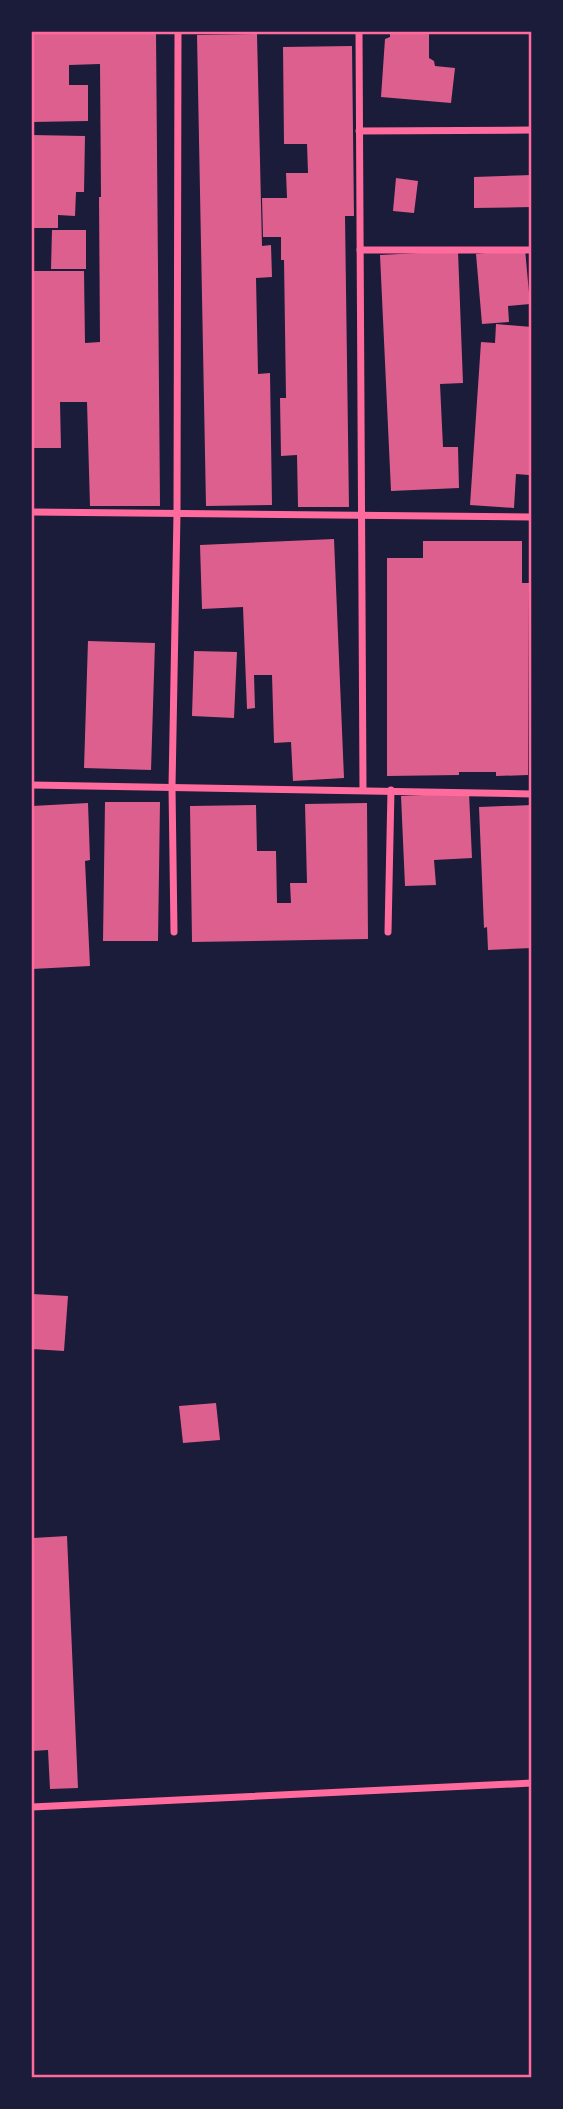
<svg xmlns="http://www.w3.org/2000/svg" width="563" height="2109" font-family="Lora,serif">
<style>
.building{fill:#dd5f8e}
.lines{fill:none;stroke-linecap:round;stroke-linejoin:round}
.minor{stroke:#ff6b9d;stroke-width:7}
.neatline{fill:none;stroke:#ff6b9d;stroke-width:2.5}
</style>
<rect width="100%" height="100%" fill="#1b1b3a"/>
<g class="building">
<polygon points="32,32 156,32 160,506 90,506 87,402 60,402 61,448 32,448 32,271 84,271 85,343 100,342 99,197 101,197 100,64 69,65 69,85 88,85 88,121 32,122"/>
<polygon points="390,32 429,32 429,58 434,61 435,66 455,68 451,103 381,97 385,39 390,37"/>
<polygon points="257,34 262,246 271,245 272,277 256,278 258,374 270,373 272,505 206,506 197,35"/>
<polygon points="352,46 354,216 345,216 349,507 298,507 297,455 281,456 280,398 286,398 284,260 281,260 281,237 263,237 262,198 287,198 286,173 308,173 307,144 284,144 283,47"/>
<polygon points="32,135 85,136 84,192 76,192 75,216 58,215 58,228 32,228"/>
<polygon points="532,175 532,207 474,208 474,177"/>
<polygon points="396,178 418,181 414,213 393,211"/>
<polygon points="52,230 86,230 86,269 51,269"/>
<polygon points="525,249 530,304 508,306 509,322 482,324 476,254"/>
<polygon points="458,251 463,383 440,384 443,447 458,447 459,488 391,491 380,255"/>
<polygon points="496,324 532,327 532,436 529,475 516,474 514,508 470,505 481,342 495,343"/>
<polygon points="334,539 344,778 293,781 291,742 274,743 272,675 254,675 255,708 247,709 243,607 202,609 200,545"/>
<polygon points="423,541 522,541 522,583 529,583 528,775 496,776 496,772 459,772 459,775 387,776 387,558 423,558"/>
<polygon points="88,641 155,643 151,770 84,768"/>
<polygon points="194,651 237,652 234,718 192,716"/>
<polygon points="469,793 472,858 434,860 436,885 405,886 401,796"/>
<polygon points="105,802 160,802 158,941 103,941"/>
<polygon points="88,803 90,860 85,861 90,966 32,969 32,806"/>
<polygon points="367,803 368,939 192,942 190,806 256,805 257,851 276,851 277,903 291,903 290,883 307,883 305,804"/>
<polygon points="532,805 532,948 488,950 487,927 484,928 479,807"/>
<polygon points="32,1294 68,1296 64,1351 32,1349"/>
<polygon points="216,1403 220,1440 183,1443 179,1406"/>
<polygon points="67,1536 78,1788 50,1789 48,1750 32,1751 32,1561 34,1560 33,1538"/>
</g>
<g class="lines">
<g class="minor">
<polyline points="359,32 363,790"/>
<polyline points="359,131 532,130"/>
<polyline points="360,250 532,250"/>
<polyline points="32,512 532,517"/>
<polyline points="32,785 532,794"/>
<polyline points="174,932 172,787 177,513 178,32"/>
<polyline points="388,932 391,790"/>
<polyline points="32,1807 532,1783"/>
</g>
</g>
<rect width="563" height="2109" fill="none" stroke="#1b1b3a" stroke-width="66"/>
<rect x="33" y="33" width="497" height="2043" class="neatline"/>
</svg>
